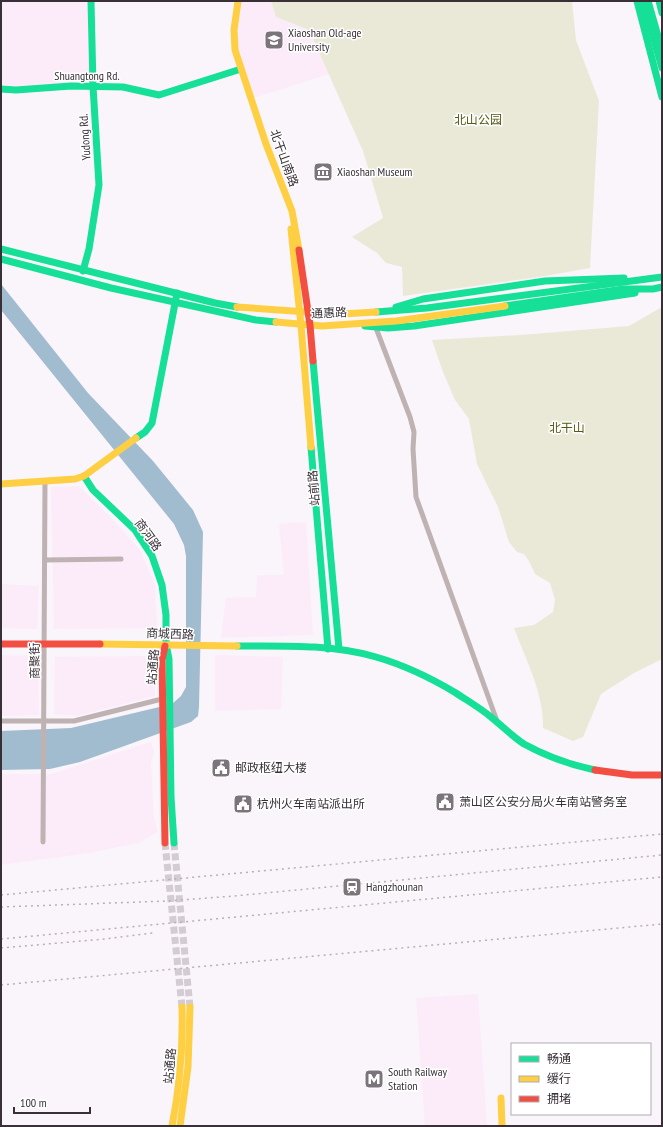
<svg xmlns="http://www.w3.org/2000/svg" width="663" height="1127" font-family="'PT Sans Narrow','Noto Sans SC',sans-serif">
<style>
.built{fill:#fcecfa}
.green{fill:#eae9d8}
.water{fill:#a2bccf}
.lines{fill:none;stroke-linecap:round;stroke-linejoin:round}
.secondary-tunnel{stroke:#d3cdd3;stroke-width:7;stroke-dasharray:7 3.5;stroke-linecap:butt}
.street{stroke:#bfb2b3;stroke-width:5}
.fast{stroke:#16e098;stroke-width:7}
.slow{stroke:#ffcf43;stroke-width:7}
.jam{stroke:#f24e42;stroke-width:7}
.rail{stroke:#b9afb3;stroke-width:1.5;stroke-dasharray:2 4;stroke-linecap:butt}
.labels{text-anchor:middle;stroke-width:3;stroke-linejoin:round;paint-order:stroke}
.poi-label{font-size:12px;fill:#382f37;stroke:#fff;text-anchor:start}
.street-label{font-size:12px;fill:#382f37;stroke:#fff}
.park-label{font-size:12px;fill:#565815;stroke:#fff}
</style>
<rect width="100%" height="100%" fill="#faf5fa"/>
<g class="built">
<polygon points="1,1 91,1 93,86 1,89"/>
<polygon points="239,1 271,1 276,17 309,30 329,74 251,99 235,50"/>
<polygon points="79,486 117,524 140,550 155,585 157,628 54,629 51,487"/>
<polygon points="306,522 313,635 221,638 226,598 256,597 257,575 284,575 279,524"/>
<polygon points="1,584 39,586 37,629 1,628"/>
<polygon points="1,655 38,656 39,715 1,716"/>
<polygon points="215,655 283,657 281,709 215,711"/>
<polygon points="154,656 155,696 77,716 54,714 55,657"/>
<polygon points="151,742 154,752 151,764 154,818 158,832 138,843 89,853 1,865 1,774 51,774"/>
<polygon points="478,994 487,1126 425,1126 416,998"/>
</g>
<g class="green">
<polygon points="271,1 572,1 576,40 599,101 590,268 539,277 403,296 402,267 386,263 377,253 352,237 383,218 363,151 309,30 276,17"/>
<path d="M662,307v352l-28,14 -33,21 -18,43 -10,4 -30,-13c1,-34 -17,-68 -29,-100l20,-3 19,-13 2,-12 -5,-17 -15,-9 -6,-13 -5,-7 -7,-2 -8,-10 -11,-35 -21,-43 -8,-45 -14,-19 -12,-28 -11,-32 89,-5 108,-9z"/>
</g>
<polygon class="water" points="1,284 88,393 153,461 193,510 203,532 199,707 198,716 191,722 80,762 50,769 1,770 1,731 71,728 172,704 181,696 186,687 186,556 184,545 174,524 1,310"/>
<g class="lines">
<g class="secondary-tunnel">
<polyline points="165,843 182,1007"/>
<polyline points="174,843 190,1007"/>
</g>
<g class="street">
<polyline points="376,328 410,417 414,432 413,449 416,497 497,721"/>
<polyline points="45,560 121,559"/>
<polyline points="1,721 74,721 162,699"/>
<polyline points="43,842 45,481"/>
</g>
<g class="fast">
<polyline points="637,1 662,97"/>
<polyline points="643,1 662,68"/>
<polyline points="648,1 662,50"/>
<polyline points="659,1 662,13"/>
<polyline points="1,89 16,90 71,86 123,87 159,95 241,69"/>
<polyline points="1,249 215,303 237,307"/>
<polyline points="1,259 111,288 256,320 276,322"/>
<polyline points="83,271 89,249 99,185 93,86 91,1"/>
<polyline points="505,306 624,289 653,289 662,287"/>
<polyline points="396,307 423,299 545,281 624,278"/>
<polyline points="376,312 427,308 662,277"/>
<polyline points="365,326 388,328 414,326 635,293"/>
<polyline points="313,361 339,649"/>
<polyline points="136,438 145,432 152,423 177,293"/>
<polyline points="311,447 328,649"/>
<polyline points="84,476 93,490 135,530 152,556 162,585 166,615 166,644 169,659 171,797 174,843"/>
<path d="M237,646c46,0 94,-2 139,11 28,8 55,21 80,36 12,8 24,15 35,24 11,9 21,19 33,27 22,12 47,21 71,26"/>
</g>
<g class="slow">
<polyline points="238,1 234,30 235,50 266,144 292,211 299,250"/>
<polyline points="291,229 301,325 311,447"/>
<polyline points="237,307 307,312 326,315 376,312"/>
<polyline points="276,322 322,326 396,321 505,306"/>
<polyline points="1,484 75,479 84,476 136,438"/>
<polyline points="100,644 237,646"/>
<polyline points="501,1098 502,1126"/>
<path d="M172,1126c8,-40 11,-79 10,-119"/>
<polyline points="180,1126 188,1067 190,1007"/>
</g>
<g class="jam">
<polyline points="299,250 310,325 313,361"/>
<polyline points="1,644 100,644"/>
<polyline points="165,646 162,660 165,843"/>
<polyline points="595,770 632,775 662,775"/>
</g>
<g class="rail">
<polyline points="1,895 662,834"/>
<polyline points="1,907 168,901 234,896 662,855"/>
<polyline points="1,939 662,877"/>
<polyline points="1,948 105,939 153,933"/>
<polyline points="1,985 662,924"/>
</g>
</g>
<defs>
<g id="university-square" transform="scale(1)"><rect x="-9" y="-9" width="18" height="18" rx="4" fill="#7c747b" stroke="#fff"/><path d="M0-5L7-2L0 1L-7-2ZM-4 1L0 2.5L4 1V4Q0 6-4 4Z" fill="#fff"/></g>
<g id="museum-square" transform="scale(1)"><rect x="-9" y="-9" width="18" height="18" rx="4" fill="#7c747b" stroke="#fff"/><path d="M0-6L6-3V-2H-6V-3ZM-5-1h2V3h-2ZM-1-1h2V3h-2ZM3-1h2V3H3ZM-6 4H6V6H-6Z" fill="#fff"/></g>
<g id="civic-square" transform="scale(1)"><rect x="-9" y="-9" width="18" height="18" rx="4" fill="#7c747b" stroke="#fff"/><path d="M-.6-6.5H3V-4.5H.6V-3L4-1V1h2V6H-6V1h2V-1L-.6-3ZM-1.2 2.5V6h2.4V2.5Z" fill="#fff"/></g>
<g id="station-square" transform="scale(1)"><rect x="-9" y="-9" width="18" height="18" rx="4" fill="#7c747b" stroke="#fff"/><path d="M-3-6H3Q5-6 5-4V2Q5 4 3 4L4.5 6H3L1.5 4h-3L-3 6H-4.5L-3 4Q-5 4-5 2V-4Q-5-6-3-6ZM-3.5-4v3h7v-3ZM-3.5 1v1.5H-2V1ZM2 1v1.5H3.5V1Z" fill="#fff"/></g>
<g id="metro-square" transform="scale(1)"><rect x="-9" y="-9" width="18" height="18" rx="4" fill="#7c747b" stroke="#fff"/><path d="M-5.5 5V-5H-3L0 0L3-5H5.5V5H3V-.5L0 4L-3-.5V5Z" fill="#fff"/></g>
</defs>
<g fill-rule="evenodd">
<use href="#university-square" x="274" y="40"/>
<use href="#museum-square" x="323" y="172"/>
<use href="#civic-square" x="221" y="768"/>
<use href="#civic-square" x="445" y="802"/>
<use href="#civic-square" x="243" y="804"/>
<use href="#station-square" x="352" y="887"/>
<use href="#metro-square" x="374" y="1079"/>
</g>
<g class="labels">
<g class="poi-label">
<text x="288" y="37">Xiaoshan Old-age<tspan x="288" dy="14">University</tspan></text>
<text x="337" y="176">Xiaoshan Museum</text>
<text x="235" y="772">邮政枢纽大楼</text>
<text x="459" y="806">萧山区公安分局火车南站警务室</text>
<text x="257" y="808">杭州火车南站派出所</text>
<text x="366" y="891">Hangzhounan</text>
<text x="388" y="1076">South Railway<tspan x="388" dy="14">Station</tspan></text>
</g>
<g class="street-label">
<text x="87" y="80">Shuangtong Rd.</text>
<text transform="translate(85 137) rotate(-94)" y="4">Yudong Rd.</text>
<text transform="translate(284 158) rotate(70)" y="4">北干山南路</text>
<text transform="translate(329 313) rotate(-2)" y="4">通惠路</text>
<text transform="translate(314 488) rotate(-95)" y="4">站前路</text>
<text transform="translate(148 535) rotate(54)" y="4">商河路</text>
<text transform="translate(170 634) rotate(2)" y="4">商城西路</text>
<text transform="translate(35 661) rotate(-90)" y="4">商聚街</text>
<text transform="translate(153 667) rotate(-85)" y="4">站通路</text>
<text transform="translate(170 1066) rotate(-85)" y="4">站通路</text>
</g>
<g class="park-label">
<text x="478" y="124">北山公园</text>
<text x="567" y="432">北干山</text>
</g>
</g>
<rect width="663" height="1127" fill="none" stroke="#382f37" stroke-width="4"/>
<rect x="511" y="1043" width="140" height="72" fill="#ffffff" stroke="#afacaf"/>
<rect x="519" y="1056" width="20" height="6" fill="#16e098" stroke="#afacaf"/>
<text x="547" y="1063" font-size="12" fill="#382f37">畅通</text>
<rect x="519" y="1076" width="20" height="6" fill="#ffcf43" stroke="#afacaf"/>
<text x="547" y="1083" font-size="12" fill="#382f37">缓行</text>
<rect x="519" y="1096" width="20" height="6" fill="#f24e42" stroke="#afacaf"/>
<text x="547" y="1103" font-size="12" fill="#382f37">拥堵</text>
<path d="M14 1107v6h76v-6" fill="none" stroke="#382f37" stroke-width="2"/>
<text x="20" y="1107" font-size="12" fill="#382f37" stroke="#ffffff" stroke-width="3" paint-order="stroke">100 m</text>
</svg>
